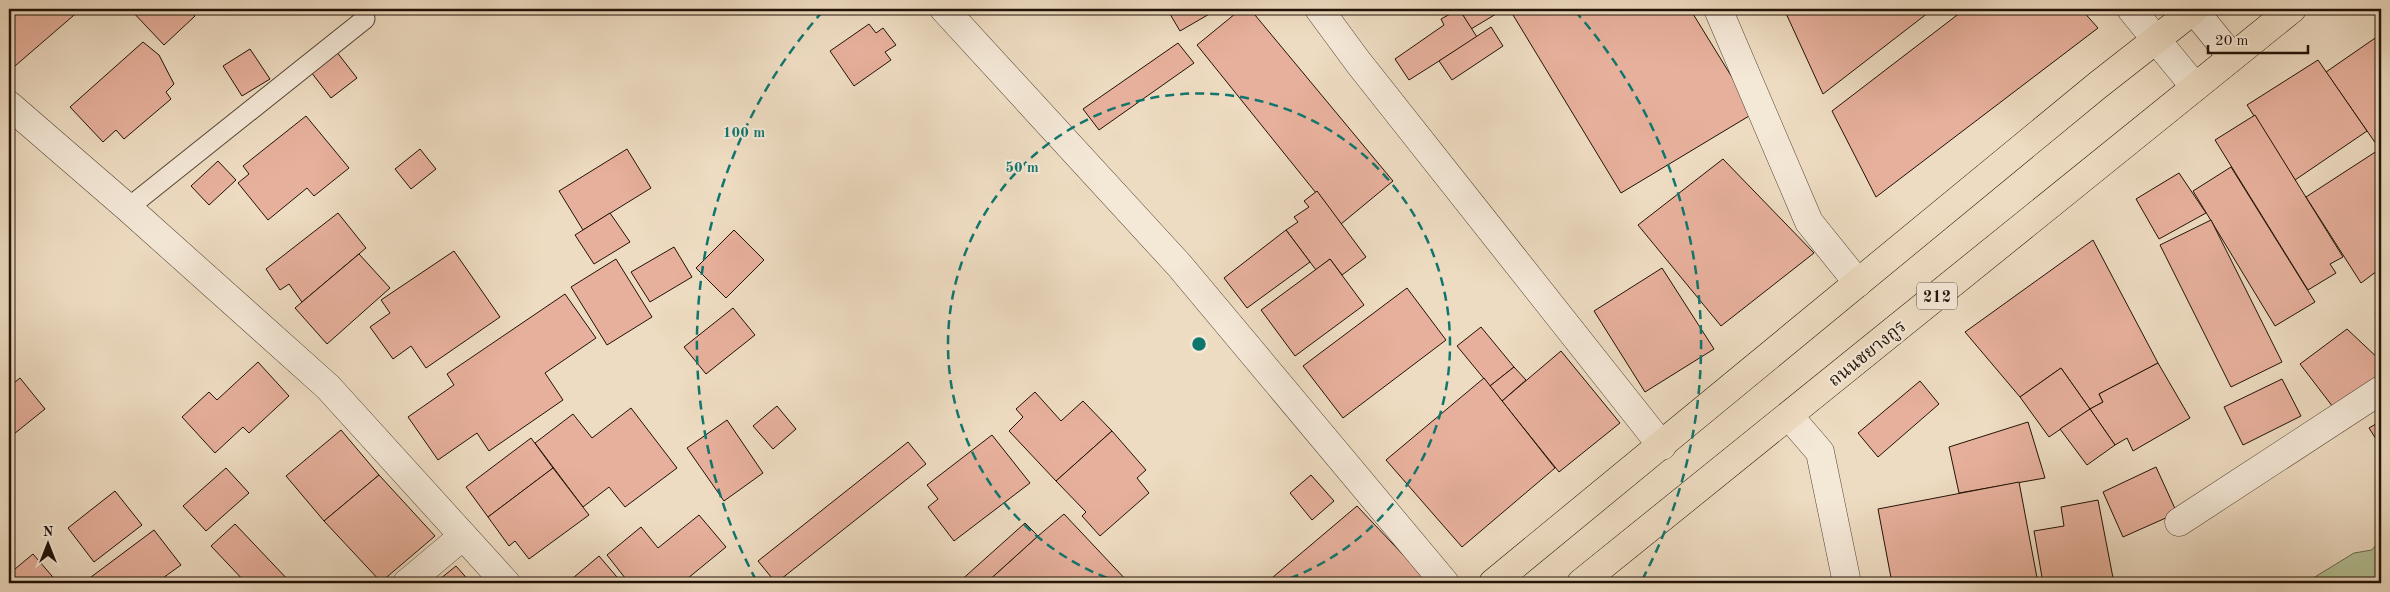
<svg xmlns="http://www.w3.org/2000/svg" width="2390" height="592" font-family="'Old Standard TT','Noto Serif Thai',serif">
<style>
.green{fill:#b4c297;stroke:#6a6a4e}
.building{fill:#e7b09c;stroke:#211206}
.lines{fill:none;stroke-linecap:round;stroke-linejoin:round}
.lane-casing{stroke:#544435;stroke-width:21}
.street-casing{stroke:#544435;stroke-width:29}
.primary-casing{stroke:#211206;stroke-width:29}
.lane{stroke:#f4e8d7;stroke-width:19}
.street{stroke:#f4e8d7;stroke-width:28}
.primary{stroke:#eedcc2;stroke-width:28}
.ring{fill:none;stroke:#0f766e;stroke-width:2.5;stroke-dasharray:9 6}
.labels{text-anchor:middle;stroke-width:4.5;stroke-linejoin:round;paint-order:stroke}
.shield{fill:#f4e8d7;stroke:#605245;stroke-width:1}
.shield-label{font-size:16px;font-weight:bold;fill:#211206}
.street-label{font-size:18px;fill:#211206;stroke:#f4e8d7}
.centre{fill:#0f766e;stroke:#f4e8d7;stroke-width:2.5}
.ring-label{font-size:15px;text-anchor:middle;font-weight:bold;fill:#0f766e;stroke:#f4e8d7;stroke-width:4.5;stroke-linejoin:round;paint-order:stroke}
</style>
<rect width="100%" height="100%" fill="#eedcc2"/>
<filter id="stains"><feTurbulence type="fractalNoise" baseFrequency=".004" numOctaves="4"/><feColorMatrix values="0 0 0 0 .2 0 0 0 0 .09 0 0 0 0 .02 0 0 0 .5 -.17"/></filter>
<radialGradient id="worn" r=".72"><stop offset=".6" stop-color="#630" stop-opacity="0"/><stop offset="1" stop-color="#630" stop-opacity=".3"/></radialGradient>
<polygon class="green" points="2381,539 2381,583 2305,583 2354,553 2372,550"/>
<g class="building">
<polygon points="9,9 81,9 15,66 9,59"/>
<polygon points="130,9 189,9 195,16 164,45"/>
<polygon points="1167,9 1218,9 1180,31"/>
<polygon points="1241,9 1250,9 1393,181 1341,224 1197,45"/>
<polygon points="1459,9 1499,9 1501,11 1471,29"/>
<polygon points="1459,9 1477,37 1409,80 1395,59 1444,25 1441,19"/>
<polygon points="1512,9 1690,9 1754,113 1621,193 1510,10"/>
<polygon points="1784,9 1933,9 1823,94"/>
<polygon points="1965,9 2081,9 2098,28 1876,197 1832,111"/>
<polygon points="869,24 876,33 883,28 896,45 885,52 891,60 854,86 830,51"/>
<polygon points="1491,27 1503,46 1452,80 1439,61"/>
<polygon points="2381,34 2381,151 2326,72"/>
<polygon points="143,42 159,55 174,84 166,92 171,99 124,139 116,130 103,142 70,107"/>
<polygon points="1178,43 1194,63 1099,130 1083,109"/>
<polygon points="250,49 270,79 242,96 223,66"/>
<polygon points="336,51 357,78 331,98 311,72"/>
<polygon points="2318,60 2367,131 2295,180 2247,105"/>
<polygon points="2255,115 2343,257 2330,264 2336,273 2308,290 2215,140"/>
<polygon points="306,116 349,168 314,196 307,188 268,220 238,183 249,174 243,166"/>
<polygon points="420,149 436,169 411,189 395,169"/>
<polygon points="627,149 651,188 583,230 559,191"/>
<polygon points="2380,149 2381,268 2361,283 2306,197"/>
<polygon points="1723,159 1814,253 1721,326 1638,225"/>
<polygon points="218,161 236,180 209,205 191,186"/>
<polygon points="2231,167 2315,302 2275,326 2193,191"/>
<polygon points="2179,173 2206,213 2159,239 2136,199"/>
<polygon points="1317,191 1366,257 1342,275 1330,259 1316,270 1286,230 1298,222 1294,217 1309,207 1304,201"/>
<polygon points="338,213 366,248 302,302 289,284 280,290 266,269"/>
<polygon points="610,213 630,242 594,264 575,235"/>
<polygon points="2211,220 2282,362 2231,387 2160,245"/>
<polygon points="734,230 764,260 726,298 696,268"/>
<polygon points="1286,230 1310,262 1247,308 1224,278"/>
<polygon points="2093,240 2158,363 2099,394 2103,402 2090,409 2061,368 2020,397 1965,332"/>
<polygon points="674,247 692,277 650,302 631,272"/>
<polygon points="454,251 500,317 426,368 411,346 393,359 370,327 390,313 381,300"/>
<polygon points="359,254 390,288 327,344 295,308"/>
<polygon points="616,259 652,317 607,345 571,287"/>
<polygon points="1330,259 1364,305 1295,356 1261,310"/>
<polygon points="1662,268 1714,349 1645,392 1594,311"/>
<polygon points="1407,288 1446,340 1343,418 1303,366"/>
<polygon points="565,294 596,338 545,373 563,400 489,451 477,433 438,460 408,417 454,385 447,374"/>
<polygon points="733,308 755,335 706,374 684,347"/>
<polygon points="2381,308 2381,321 2375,312"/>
<polygon points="1481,327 1514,367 1490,386 1457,346"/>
<polygon points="2347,329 2381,361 2381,373 2333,407 2300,364"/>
<polygon points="1561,351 1620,423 1559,472 1502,401"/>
<polygon points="258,362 289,396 249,433 243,427 215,453 182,417 209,392 217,400"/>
<polygon points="2158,363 2190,418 2133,451 2127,438 2115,445 2090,409 2103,402 2099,394"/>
<polygon points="1514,367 1526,380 1502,401 1490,386"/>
<polygon points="2061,368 2090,409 2049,437 2020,397"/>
<polygon points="20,378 45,409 9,438 9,387"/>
<polygon points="1484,378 1555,468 1462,547 1386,460"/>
<polygon points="2282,379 2301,416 2243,445 2224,407"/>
<polygon points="1920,381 1939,404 1878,457 1858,433"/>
<polygon points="1035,392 1061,421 1083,401 1112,431 1056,481 1009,431 1023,417 1016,409"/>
<polygon points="777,406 796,429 773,449 753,426"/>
<polygon points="631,408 677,468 625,507 609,487 583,507 535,443 573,414 592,438"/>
<polygon points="2090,409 2115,445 2087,465 2060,429"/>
<polygon points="727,420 763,473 724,501 687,448"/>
<polygon points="2381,421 2381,447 2369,428"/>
<polygon points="2028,422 2045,478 1959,493 1949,447"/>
<polygon points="341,430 379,475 324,521 286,476"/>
<polygon points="1112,431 1146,470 1137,478 1149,493 1100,536 1082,516 1086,512 1056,481"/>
<polygon points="992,435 1030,483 954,541 928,507 938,499 927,485"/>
<polygon points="531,438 553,468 488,517 466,487"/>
<polygon points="908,442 926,464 776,583 758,561"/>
<polygon points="2156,467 2177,513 2123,537 2103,492"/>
<polygon points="226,468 249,493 206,531 183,506"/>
<polygon points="553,468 589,515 529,559 515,541 509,546 488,517"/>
<polygon points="379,475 435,536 381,582 324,521"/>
<polygon points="1311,475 1334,501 1312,520 1290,493"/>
<polygon points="2019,482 2038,583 1892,583 1878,509"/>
<polygon points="115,491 142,525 94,562 68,528"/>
<polygon points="2098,500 2114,583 2043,583 2034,531 2064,526 2061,507"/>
<polygon points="1357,506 1426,579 1420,583 1266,583"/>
<polygon points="1064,514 1129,583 986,583 1038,536"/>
<polygon points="699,515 726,547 682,583 629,583 607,555 641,527 658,548"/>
<polygon points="1025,523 1038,536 986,583 958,583"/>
<polygon points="235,524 291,583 246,583 211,546"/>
<polygon points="154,530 181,565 156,583 83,583"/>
<polygon points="33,554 58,583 9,583 9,574"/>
<polygon points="599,556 622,583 567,583"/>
<polygon points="456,566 471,583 435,583"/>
</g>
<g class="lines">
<g class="lane-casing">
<polyline id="lane" points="128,208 365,19"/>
</g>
<g class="street-casing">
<g id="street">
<polyline points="944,9 1179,265 1445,583"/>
<polyline points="1319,9 1358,62 1662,446"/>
<polyline points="1718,9 1809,222 1858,283"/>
<polyline points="2131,9 2195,87"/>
<polyline points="2193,9 2232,57"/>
<polyline points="9,105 128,208 328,387 506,583"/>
<polyline points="1789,416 1820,452 1847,583"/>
<polyline points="2179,522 2381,390"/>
<polyline points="407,583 463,536"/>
</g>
</g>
<g class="primary-casing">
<g id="primary">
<polyline points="1493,583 2098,85 2195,9"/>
<polyline points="1581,583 2292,9"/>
</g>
</g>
<use href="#lane" class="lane"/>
<use href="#street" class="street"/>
<use href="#primary" class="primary"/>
</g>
<g class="ring">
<path d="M1121 583A251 251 0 1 1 1277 583"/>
<path d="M756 580A502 502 0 0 1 823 11M1575 11A502 502 0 0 1 1642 580"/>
</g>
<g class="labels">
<rect class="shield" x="1917" y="282.5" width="40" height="27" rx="4"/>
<g class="shield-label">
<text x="1937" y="302">212</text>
</g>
<g class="street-label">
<text transform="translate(1867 353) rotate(-39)" y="6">ถนนชยางกูร</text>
</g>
</g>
<circle cx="1199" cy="344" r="8" class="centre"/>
<g class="ring-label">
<text x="744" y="137">100 m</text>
<text x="1022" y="172">50 m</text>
</g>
<rect width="2390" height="592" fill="none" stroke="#eedcc2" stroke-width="30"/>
<rect x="10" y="10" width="2370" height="572" fill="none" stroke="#211206" stroke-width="2.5"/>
<rect x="15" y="15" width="2360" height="562" fill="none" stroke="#211206"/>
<g transform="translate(48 544)" stroke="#f4e8d7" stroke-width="4" paint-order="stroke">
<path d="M0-4L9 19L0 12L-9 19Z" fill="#211206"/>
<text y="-8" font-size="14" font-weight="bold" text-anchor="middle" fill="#211206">N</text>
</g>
<path d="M2208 45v8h100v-8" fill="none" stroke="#211206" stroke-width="2.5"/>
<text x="2215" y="45" font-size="15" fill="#211206" stroke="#f4e8d7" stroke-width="4" paint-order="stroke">20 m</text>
<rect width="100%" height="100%" filter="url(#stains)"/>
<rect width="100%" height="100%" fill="url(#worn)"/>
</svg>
